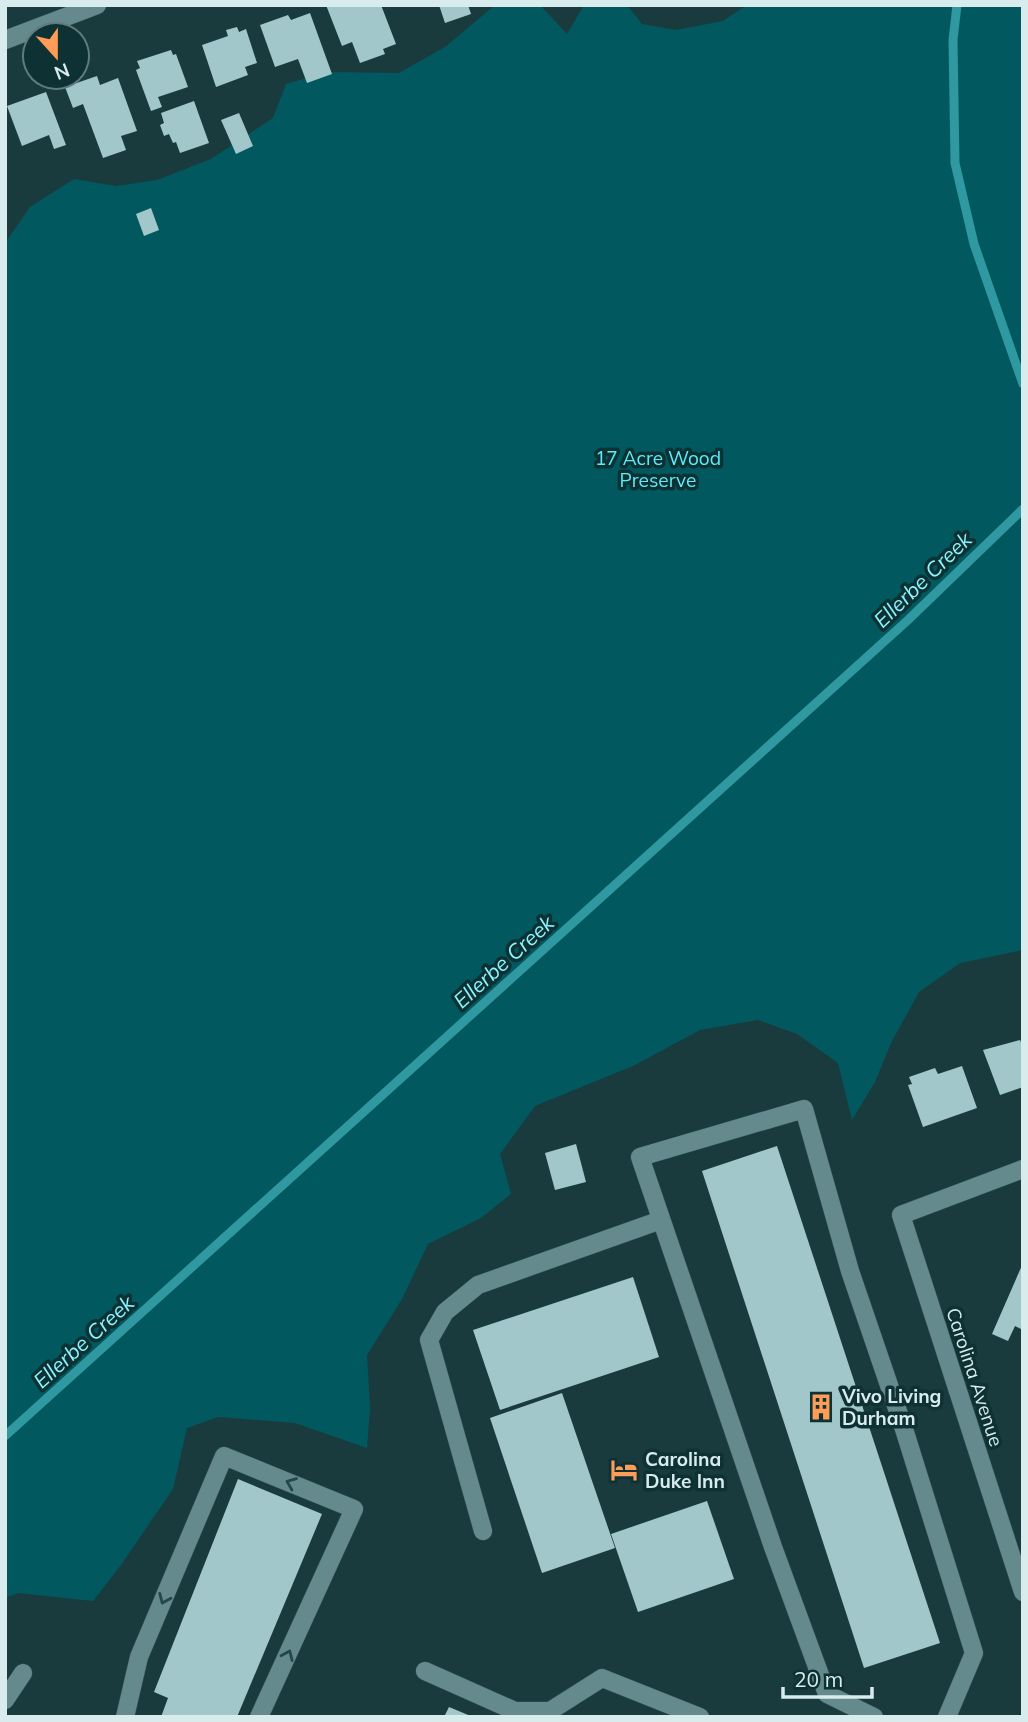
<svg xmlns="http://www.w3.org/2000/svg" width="1028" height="1722" font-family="Mulish,sans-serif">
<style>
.green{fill:#01595f}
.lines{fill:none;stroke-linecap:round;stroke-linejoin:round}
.stream{stroke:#2f98a1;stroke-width:9}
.building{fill:#a2c7cb}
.minor-casing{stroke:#38575a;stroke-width:19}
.minor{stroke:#658a8e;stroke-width:18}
.oneway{stroke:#24474a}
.labels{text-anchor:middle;stroke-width:7;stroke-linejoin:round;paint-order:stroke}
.park-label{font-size:19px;fill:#5cecf9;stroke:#0e3134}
.street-label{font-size:19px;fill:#d8ebed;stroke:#0e3134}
.poi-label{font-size:19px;font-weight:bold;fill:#d8ebed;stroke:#0e3134;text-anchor:start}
.water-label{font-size:21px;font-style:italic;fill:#8cf5ff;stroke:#0e3134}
</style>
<rect width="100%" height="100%" fill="#193b3e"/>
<polygon class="green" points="495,5 540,5 567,34 584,5 627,5 642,24 676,30 723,21 747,5 1023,5 1023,950 960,963 919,992 891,1043 875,1082 852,1120 838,1063 797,1034 758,1020 700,1030 635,1065 535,1106 500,1154 511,1194 481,1218 428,1244 402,1299 367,1355 370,1408 367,1448 295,1423 218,1417 187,1428 173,1489 121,1565 93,1601 18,1593 5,1598 5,243 30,207 74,179 116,186 157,180 211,159 273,118 286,84 327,72 399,73 445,47"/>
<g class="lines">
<g class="stream">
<polyline points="957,5 953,40 955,163 974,244 1023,384"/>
<polyline points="5,1436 908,620 1023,509"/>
</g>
</g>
<g class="building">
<polygon points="326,5 381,5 396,44 383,49 385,54 360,63 352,42 342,46"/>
<polygon points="439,5 468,5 471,14 445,23"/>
<polygon points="310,13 332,74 307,83 298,59 275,67 260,25 288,15 291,20"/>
<polygon points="237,27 239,32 246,29 257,63 245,67 248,75 216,87 202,45 228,36 226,30"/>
<polygon points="171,50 173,55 176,54 188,87 158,97 162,107 151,111 136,70 140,68 137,61"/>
<polygon points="97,76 100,85 118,78 137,131 121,136 126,150 103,158 83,104 73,108 65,87"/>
<polygon points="46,92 66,145 54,149 49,135 22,146 7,106"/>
<polygon points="194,101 209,143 180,153 176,142 173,143 169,134 164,136 160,125 164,123 161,113"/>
<polygon points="239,113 253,146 236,154 221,120"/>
<polygon points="151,208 159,230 144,236 136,214"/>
<polygon points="1020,1040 1023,1047 1023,1087 1000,1095 983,1050"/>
<polygon points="962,1066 977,1108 923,1127 908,1085 912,1084 909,1077 935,1068 938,1074"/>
<polygon points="576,1144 586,1182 555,1190 545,1153"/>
<polygon points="777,1146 940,1643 864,1668 702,1171"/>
<polygon points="1023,1263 1023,1330 1015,1326 1008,1341 992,1334"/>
<polygon points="633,1277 659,1357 500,1410 473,1330"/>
<polygon points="562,1393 615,1548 542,1573 490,1418"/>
<polygon points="238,1479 322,1514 237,1717 161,1717 168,1698 154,1692"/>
<polygon points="707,1501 734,1579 638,1612 611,1534"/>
<polygon points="449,1707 473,1717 444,1717"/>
</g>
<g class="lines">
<g class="minor-casing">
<g id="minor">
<polyline points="5,40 97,5"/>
<polyline points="1023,1169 901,1215 1023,1592"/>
<polyline points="483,1531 429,1340 445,1312 478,1285 661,1220"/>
<polyline points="425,1671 515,1711 550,1711 602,1678 700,1717"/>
<polyline points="5,1700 23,1673"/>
<polyline points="125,1717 139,1657 224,1456 354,1509 259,1717"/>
<polyline points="874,1717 827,1694 773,1547 640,1157 804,1109 850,1271 904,1429 974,1653 947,1717"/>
</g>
</g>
<use href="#minor" class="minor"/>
</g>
<defs><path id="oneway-chevron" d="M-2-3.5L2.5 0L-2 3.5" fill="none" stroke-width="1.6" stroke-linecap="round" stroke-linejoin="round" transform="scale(1.75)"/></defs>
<g class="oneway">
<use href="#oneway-chevron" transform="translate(291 1483) rotate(-158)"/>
<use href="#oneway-chevron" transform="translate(164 1599) rotate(113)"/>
<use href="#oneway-chevron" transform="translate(288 1655) rotate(-66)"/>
</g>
<defs>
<g id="building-bare" transform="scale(2.1)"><path d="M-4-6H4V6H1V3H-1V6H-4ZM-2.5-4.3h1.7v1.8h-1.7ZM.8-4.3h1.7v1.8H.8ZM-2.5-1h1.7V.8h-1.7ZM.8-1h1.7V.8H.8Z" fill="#fe9c58" stroke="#0e3134" stroke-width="2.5" paint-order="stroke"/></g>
<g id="hotel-bare" transform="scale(2.1)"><path d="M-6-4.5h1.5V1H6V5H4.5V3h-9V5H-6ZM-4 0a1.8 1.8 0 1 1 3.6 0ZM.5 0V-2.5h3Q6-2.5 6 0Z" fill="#fe9c58" stroke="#0e3134" stroke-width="2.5" paint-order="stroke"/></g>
</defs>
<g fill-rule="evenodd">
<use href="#building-bare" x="821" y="1407"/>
<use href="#hotel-bare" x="624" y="1470"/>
</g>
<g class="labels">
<g class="park-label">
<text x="658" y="465">17 Acre Wood<tspan x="658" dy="22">Preserve</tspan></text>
</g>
<g class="street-label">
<text transform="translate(975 1377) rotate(72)" y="7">Carolina Avenue</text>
</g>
<g class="poi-label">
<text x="842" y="1403">Vivo Living<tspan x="842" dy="22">Durham</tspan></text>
<text x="645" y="1466">Carolina<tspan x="645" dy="22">Duke Inn</tspan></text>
</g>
<g class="water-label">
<text transform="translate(923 580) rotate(-44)" y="7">Ellerbe Creek</text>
<text transform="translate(504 962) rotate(-42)" y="7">Ellerbe Creek</text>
<text transform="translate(84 1342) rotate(-42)" y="7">Ellerbe Creek</text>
</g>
</g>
<rect width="1028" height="1722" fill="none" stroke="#d8ebed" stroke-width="14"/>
<g transform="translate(56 56) rotate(159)"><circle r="33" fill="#0e3134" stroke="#5f7b7e" stroke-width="2"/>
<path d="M0-5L12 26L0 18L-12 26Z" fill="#fe9c58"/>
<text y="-10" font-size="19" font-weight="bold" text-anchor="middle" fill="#d8ebed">N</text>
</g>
<path d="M783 1687v10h89v-10" fill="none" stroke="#d8ebed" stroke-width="3.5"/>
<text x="794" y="1687" font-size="21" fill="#d8ebed" stroke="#0e3134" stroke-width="5" paint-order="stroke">20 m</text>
</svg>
